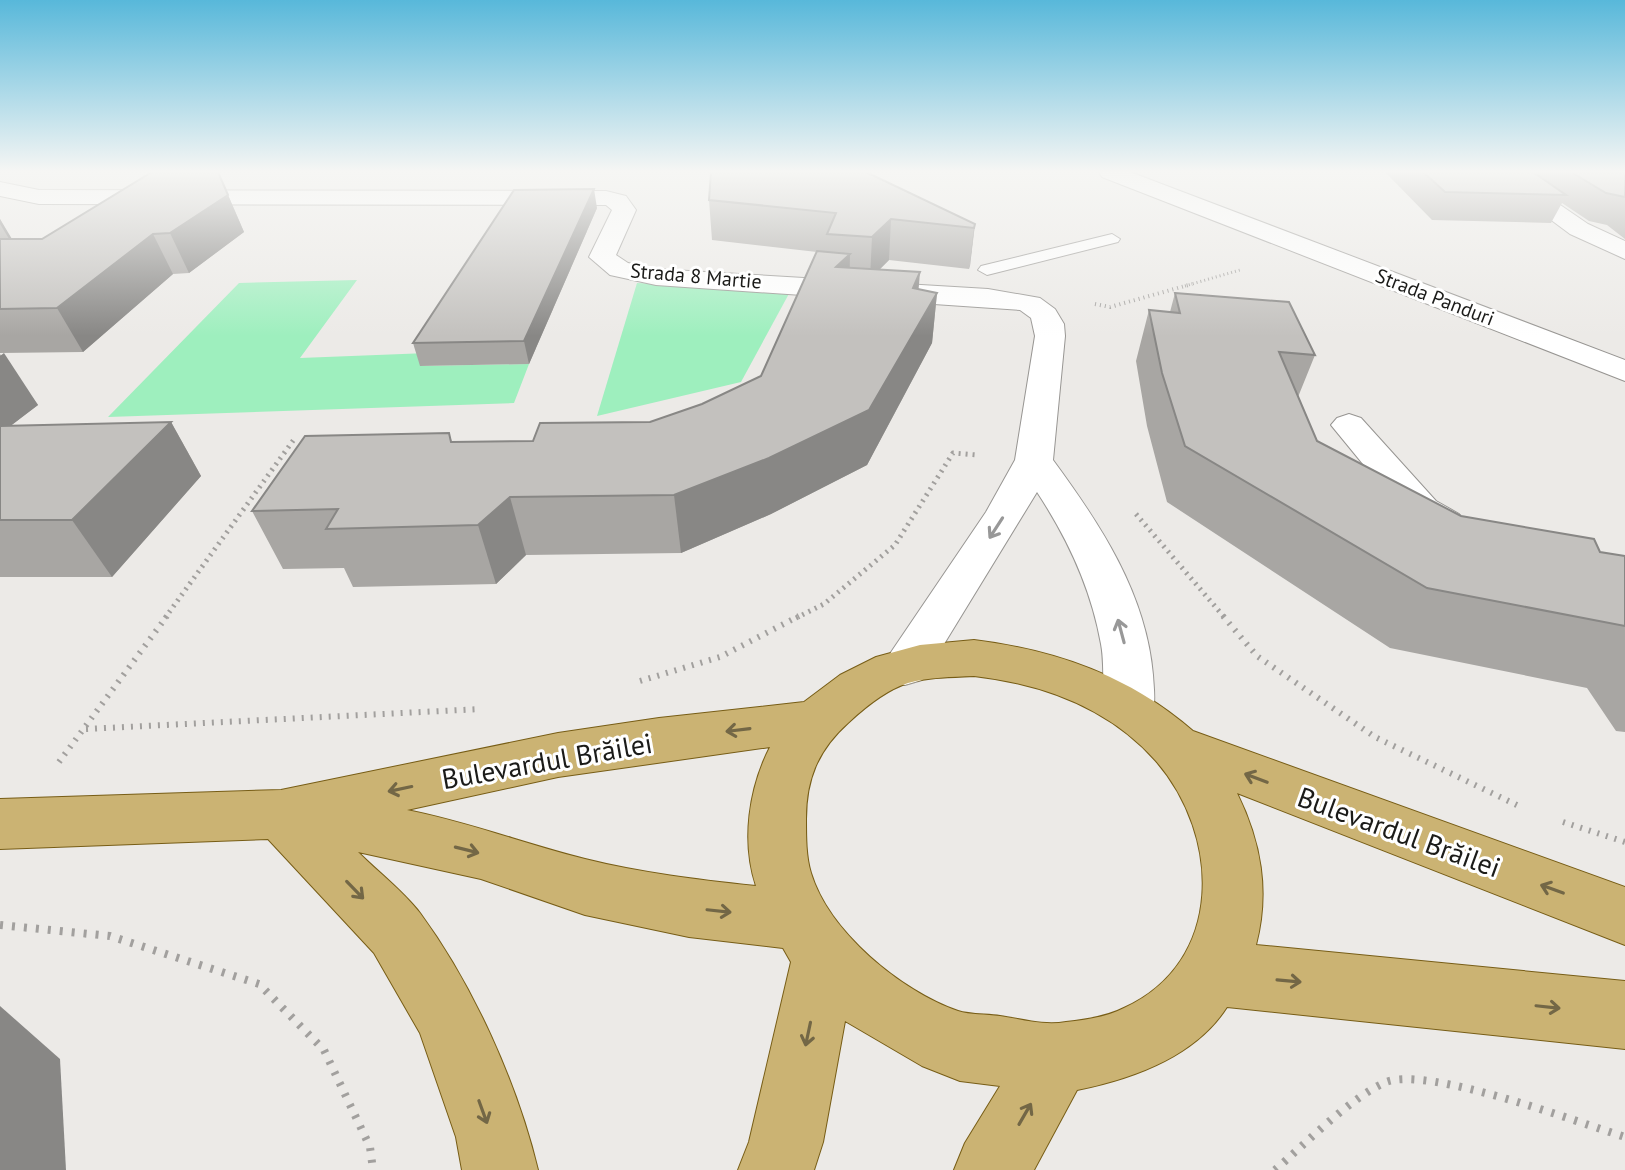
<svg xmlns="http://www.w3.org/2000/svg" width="1625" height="1170" font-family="'PT Sans',sans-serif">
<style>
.green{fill:#9eefbe}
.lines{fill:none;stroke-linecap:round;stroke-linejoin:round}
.service-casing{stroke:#979592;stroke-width:2}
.minor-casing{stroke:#979592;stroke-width:2}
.primary-casing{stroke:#775d16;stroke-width:2}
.path-far4{stroke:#a2a09e;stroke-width:3;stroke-dasharray:1 3;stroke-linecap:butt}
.path-far3{stroke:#a2a09e;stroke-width:4;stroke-dasharray:1 4;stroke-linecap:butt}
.path-far2{stroke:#a2a09e;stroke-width:5;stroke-dasharray:2 5;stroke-linecap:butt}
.path-far1{stroke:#a2a09e;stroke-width:6;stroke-dasharray:2 7;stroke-linecap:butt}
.path{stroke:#a2a09e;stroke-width:8;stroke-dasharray:3 9;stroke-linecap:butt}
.service{fill:#fff;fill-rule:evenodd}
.minor{fill:#fff;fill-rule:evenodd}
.primary{fill:#cbb373;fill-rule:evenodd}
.wall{fill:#a8a6a3}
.shaded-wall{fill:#888785}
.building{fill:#c3c1be;stroke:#888785;stroke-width:2}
.oneway{stroke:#989898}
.oneway2{stroke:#736746}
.labels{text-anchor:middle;stroke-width:6;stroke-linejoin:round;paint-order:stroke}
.far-street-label{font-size:20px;fill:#1b1b19;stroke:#fff}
.near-street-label{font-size:28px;fill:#1b1b19;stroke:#fff}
</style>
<rect width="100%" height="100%" fill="#eceae7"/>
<g class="green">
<polygon points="357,280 300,358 428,353 422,366 529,364 514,403 108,417 239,283"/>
<polygon points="637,283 791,290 741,382 597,416"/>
</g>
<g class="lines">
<g class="service-casing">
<polygon id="service" points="1112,234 1120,239 1118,242 987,275 978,270 981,266"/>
</g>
<g class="minor-casing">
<g id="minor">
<polygon points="1099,172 1130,172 1625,360 1625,381 1102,177"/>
<polygon points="1487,172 1512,172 1588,224 1625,241 1625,259 1570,234"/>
<path d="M0,182l39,8 567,1 20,5 10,14 -20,45 12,8 28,6 332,20 52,9 15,11 9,15 1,12 -12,124c47,64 93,133 100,215 1,18 4,31 -5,47l-18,6 -18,-6c-13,-24 -6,-52 -11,-78 -10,-56 -33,-105 -64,-152l-115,188 -17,5 -17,-5 -7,-13 105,-155 29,-52 20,-124 -4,-18 -11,-8 -364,-25 -46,-10 -21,-18 23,-47 -6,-5 -567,-1 -39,-8z"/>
<polygon points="1349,414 1361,418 1436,501 1459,514 1465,523 1459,532 1445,536 1431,532 1408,519 1331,425 1337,418"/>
</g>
</g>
<g class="primary-casing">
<path id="primary" d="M974,640c82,10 156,36 219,91l432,156v58l-388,-152c24,49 33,98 19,152l369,36v68l-398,-42c-32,50 -95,72 -150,83l-43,80h-80l11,-27 35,-57 -40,-5 -38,-15 -77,-45 -22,121 -9,28h-76l11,-28 42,-180 -8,-14 -94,-11 -104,-22 -104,-36 -123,-27c20,20 45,39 62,61 53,72 97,170 118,257h-76l-6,-33 -36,-104 -46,-80 -106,-114 -268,10v-50l281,-9 277,-57 101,-15 145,-16 36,-27 36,-18 44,-12zM974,676c69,8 135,32 182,85 65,75 69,201 -32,247 -17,9 -39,12 -58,14 -23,4 -44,-3 -66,-6 -14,-2 -30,-1 -42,-5 -57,-20 -129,-79 -147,-138 -5,-16 -5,-36 -5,-54 0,-40 12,-69 42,-96 16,-15 38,-33 60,-40 21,-6 44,-6 66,-7zM770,747c-21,41 -29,94 -14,139 -57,-6 -115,-13 -171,-27 -60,-15 -117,-37 -178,-49l151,-33z"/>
</g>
<polyline class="path-far4" points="1185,286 1240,270"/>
<polyline class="path-far3" points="1095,304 1110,307 1192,284"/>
<g class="path-far2">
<polyline points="1136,514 1225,618"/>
<polyline points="165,618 295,438"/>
<polyline points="796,618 824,604 895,545 953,453 977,455"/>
</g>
<g class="path-far1">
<polyline points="1223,616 1257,656 1375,737 1523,808"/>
<polyline points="640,681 720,657 799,616"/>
<polyline points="86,729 481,709"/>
<polyline points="59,762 167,616"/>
<polyline points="1563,822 1625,842"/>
</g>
<g class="path">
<polyline points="0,925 110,936 259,984 324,1050 370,1147 373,1170"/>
<path d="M1275,1170c30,-26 76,-73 111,-88 42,-16 191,40 239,55"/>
</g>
<use href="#service" class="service"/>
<use href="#minor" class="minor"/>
<use href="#primary" class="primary"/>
</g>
<g class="wall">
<polygon points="1385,172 1625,172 1625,239 1607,225 1589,221 1562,203 1551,223 1432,220"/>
<polygon points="228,195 244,232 189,273 173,274 83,352 0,353 0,219 11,239 42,239"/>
<polygon points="709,200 975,224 969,269 889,260 880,269 918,289 937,293 932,343 867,465 771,514 681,553 526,555 496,584 353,587 344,568 283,569 252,511 449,433 452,442 533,441 650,422 702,404 761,376 817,252 712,240"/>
<polygon points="597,208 529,364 420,366 413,343"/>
<polygon points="1175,293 1315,355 1298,397 1317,441 1461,516 1600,552 1625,556 1625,732 1616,731 1587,688 1390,648 1167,502 1147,426 1136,361 1149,310 1170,312"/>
<polygon points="0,354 38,405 10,426 171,422 201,476 112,577 0,577"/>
</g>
<g class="shaded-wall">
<polygon points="594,189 597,208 529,364 524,341"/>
<polygon points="228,195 244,232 189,273 170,233"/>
<polygon points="0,219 12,239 11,242 0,224"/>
<polygon points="891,219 889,260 870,279 872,237"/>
<polygon points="975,224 970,266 969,269 974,228"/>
<polygon points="153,234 173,274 83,352 57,308"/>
<polygon points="850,254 849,301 836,267"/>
<polygon points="920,272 916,321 913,288"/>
<polygon points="937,293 932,343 867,465 771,514 681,553 674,495"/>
<polygon points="4,353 38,405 0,434 0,356"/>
<polygon points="171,422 201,476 112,577 72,520"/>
<polygon points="510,497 526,555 496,584 478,525"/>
<polygon points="0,1006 60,1059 66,1170 0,1170"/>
</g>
<g class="building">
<polygon points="152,172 218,172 228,195 170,233 153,234 57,308 0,309 0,239 42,239"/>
<polygon points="711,172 866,172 975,224 974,228 891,219 872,237 827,234 836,213 709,200"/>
<polygon points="1423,172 1533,172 1566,195 1445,192"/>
<polygon points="1571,172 1625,172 1625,197 1606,193"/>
<polygon points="594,189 524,341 413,343 514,190"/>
<polygon points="817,251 850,254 836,267 920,272 913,288 937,293 869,410 769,458 674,495 510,497 478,525 326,529 338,509 252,511 305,436 449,433 451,442 533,441 540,423 650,422 702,404 761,376"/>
<polygon points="1175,293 1289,302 1315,355 1279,352 1317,441 1461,516 1594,539 1600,552 1625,556 1625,626 1427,588 1185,446 1162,373 1149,310 1180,313"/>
<polygon points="171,422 72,520 0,520 0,426"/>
</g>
<defs><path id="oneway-shaft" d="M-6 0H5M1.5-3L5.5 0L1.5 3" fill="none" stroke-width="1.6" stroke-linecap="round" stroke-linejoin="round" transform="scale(2)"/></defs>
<g class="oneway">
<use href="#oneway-shaft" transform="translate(996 528) rotate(123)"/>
<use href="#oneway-shaft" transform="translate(1121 631) rotate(-105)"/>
</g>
<g class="oneway2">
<use href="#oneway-shaft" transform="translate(738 730) rotate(173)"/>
<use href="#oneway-shaft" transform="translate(1256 778) rotate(-159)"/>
<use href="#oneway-shaft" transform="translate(400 789) rotate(168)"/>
<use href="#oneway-shaft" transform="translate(467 850) rotate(14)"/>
<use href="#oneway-shaft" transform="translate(1552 889) rotate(-160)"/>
<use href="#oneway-shaft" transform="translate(355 890) rotate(46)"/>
<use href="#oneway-shaft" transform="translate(719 911) rotate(6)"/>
<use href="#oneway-shaft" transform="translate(1289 981) rotate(5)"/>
<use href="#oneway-shaft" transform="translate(1548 1007) rotate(6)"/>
<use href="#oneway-shaft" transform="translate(808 1034) rotate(102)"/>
<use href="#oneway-shaft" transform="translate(483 1112) rotate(70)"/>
<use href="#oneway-shaft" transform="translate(1025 1114) rotate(-60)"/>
</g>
<linearGradient id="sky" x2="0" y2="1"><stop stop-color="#58b8da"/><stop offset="0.51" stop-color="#f6f6f4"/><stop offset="1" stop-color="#f6f6f4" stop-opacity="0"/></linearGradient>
<rect width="1625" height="336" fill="url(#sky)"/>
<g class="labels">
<g class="far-street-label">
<text transform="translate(696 276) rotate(5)" y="7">Strada 8 Martie</text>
<text transform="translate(1435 297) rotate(21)" y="7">Strada Panduri</text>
</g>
<g class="near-street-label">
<text transform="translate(547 761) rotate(-10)" y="10">Bulevardul Brăilei</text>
<text transform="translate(1399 832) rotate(20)" y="10">Bulevardul Brăilei</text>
</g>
</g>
</svg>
